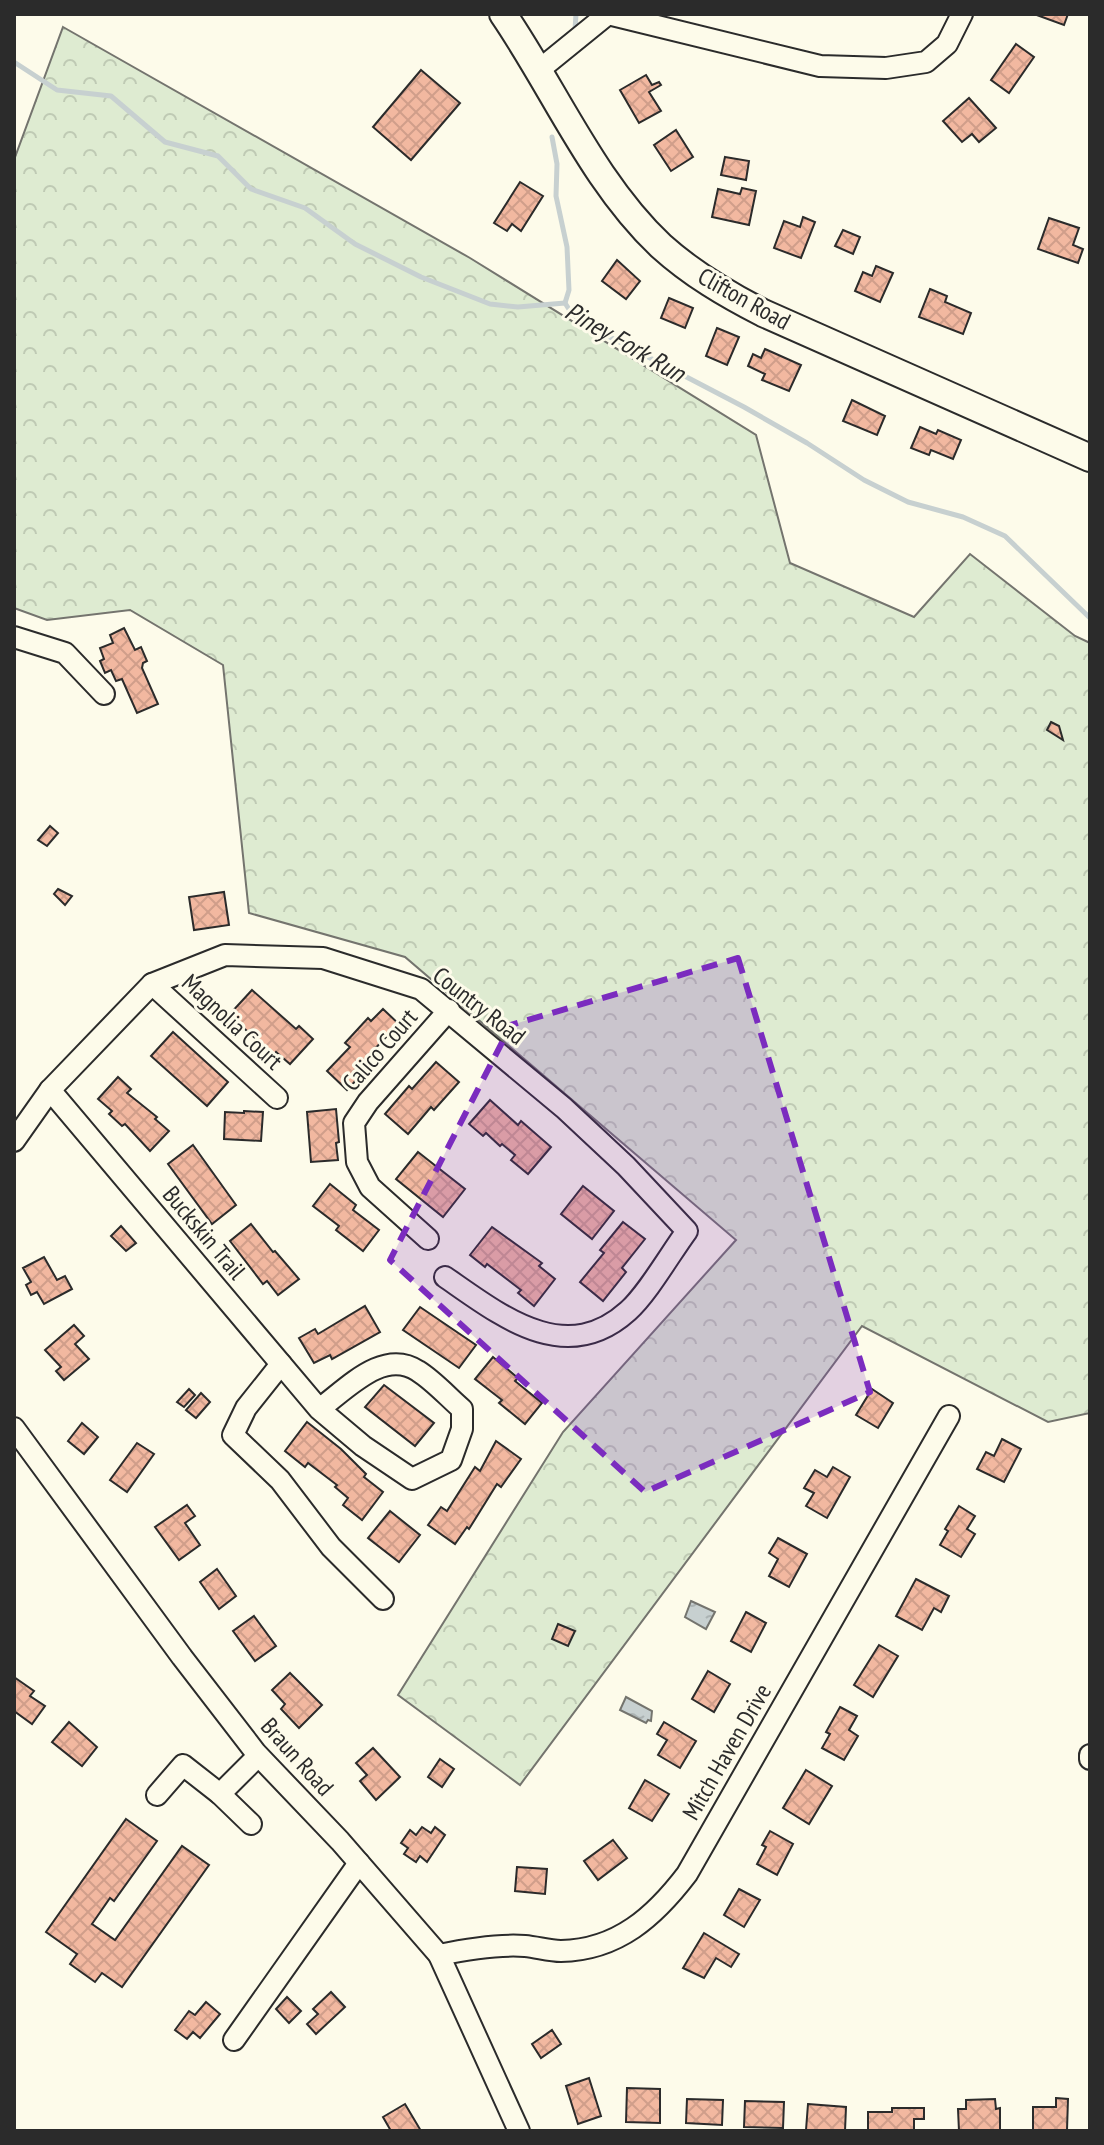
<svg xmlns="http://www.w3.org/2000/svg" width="1104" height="2145" font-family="'PT Sans Narrow',sans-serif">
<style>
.forest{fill:url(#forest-crowns);stroke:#74746e;stroke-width:2}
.water{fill:url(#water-ripples);stroke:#74746e;stroke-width:2}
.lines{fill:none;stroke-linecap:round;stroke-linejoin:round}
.stream{stroke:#c7d0d0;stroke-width:5}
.building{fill:url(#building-cross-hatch);stroke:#2b2b2b;stroke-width:2}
.minor-casing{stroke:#2b2b2b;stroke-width:24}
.major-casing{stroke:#2b2b2b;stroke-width:30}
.minor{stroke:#fdfbea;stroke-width:20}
.major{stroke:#fdfbea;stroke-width:26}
.marked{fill:#7b2cbf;fill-opacity:0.2;stroke:#7b2cbf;stroke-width:6;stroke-dasharray:16 10;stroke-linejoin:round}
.labels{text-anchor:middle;stroke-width:6;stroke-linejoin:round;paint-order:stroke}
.street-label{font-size:24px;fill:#2b2b2b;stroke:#fdfbea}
.water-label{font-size:26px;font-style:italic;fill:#2b2b2b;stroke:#fdfbea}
</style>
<defs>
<pattern id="forest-crowns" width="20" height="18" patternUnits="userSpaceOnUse" patternTransform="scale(2)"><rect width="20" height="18" fill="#deebd1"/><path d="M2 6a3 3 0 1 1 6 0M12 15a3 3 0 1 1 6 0" fill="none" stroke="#bfcab4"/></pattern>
<pattern id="water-ripples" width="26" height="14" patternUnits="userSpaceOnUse" patternTransform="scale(2)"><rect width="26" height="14" fill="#c7d0d0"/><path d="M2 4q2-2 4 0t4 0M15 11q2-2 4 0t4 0" fill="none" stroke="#abb3b3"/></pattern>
<pattern id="building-cross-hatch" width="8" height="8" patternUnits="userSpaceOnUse" patternTransform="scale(2)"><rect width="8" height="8" fill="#f2b8a0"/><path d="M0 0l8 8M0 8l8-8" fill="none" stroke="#d09e8a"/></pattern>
</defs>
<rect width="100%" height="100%" fill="#fdfbea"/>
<polygon class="forest" points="63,27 470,258 756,435 790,563 914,617 970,554 1075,636 1090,643 1090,1413 1048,1422 862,1326 520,1785 398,1695 563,1432 736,1240 405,957 249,913 223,665 130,610 47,620 14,608 14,160"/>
<g class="water">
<polygon points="691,1601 715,1612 706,1629 685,1617"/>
<polygon points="626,1697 652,1711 651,1721 648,1720 646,1723 620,1710"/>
</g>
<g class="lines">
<g class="stream">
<polyline points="575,30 576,14"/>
<polyline points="14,62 57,90 111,96 165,142 218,156 251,189 305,208 355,244 421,277 490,304 518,307 565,303 572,314 608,336 744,407 807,443 864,480 908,502 963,517 1005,536 1090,618"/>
<polyline points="552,137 557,164 556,196 567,247 569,290 565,303"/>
</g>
</g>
<g class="building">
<polygon points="1034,14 1068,14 1064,25"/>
<polygon points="1016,44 1034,57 1009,93 991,80"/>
<polygon points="421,70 460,103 411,160 373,127"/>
<polygon points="646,75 652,85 659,82 661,85 649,92 661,111 639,123 620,90"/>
<polygon points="969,98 996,128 979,142 972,134 962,142 943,121"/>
<polygon points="676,130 693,157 671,171 654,145"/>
<polygon points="725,157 749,161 746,180 721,175"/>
<polygon points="520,182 543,196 521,231 512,224 507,231 494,223"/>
<polygon points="742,188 756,191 749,225 712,217 718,189 740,194"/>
<polygon points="803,217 815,222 801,258 774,248 784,221 800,227"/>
<polygon points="1049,218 1079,228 1073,245 1083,249 1078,263 1038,249"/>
<polygon points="843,230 860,237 853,254 835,246"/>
<polygon points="617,260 640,281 626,299 602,281"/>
<polygon points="876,266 893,273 880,302 855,291 863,272 872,276"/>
<polygon points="930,289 947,296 945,302 971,313 963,334 919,317"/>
<polygon points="669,298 693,308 685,328 661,318"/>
<polygon points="717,328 739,337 727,365 706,356"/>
<polygon points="765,349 801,365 789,391 762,380 765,374 748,366 753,354 761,358"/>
<polygon points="852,400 885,416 877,435 843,421"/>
<polygon points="920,427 936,434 938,430 961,440 953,459 931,450 929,455 911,448"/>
<polygon points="124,628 135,650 141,647 147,661 143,663 142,668 158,704 137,713 122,679 116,681 111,670 105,673 100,661 104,659 100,648 113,643 110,635"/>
<polygon points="1051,722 1059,726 1063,740 1047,730"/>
<polygon points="50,826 58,833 47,846 38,840"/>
<polygon points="58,889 72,896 65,905 54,894"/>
<polygon points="224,892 229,925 194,930 189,897"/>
<polygon points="252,990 296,1029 299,1026 313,1039 290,1064 276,1052 274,1055 229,1015"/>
<polygon points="383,1009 402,1027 392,1038 389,1034 365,1059 371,1064 347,1090 327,1071 350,1047 345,1043 368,1018 371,1021"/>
<polygon points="173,1032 228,1082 207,1106 151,1056"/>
<polygon points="436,1062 459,1082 434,1110 431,1107 408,1134 385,1114 409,1086 412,1089"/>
<polygon points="118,1077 131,1089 127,1093 157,1117 155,1119 169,1131 150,1151 125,1124 122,1126 109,1114 112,1111 98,1099"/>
<polygon points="490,1100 518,1125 521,1121 551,1147 528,1174 511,1160 515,1155 502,1144 500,1146 486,1133 483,1136 469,1124"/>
<polygon points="336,1109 339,1142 336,1143 338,1160 311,1162 307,1112"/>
<polygon points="244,1111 263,1112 261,1141 224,1139 225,1112 244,1113"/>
<polygon points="193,1145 236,1205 212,1224 168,1164"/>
<polygon points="418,1152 465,1189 443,1217 396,1179"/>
<polygon points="330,1184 356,1205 353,1210 379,1230 363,1251 336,1230 339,1226 313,1206"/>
<polygon points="583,1186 614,1211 592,1239 561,1214"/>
<polygon points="623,1222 645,1239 622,1268 626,1272 603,1301 580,1282 604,1253 600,1250"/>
<polygon points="251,1224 273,1252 275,1251 299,1279 278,1295 267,1281 263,1284 230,1241"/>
<polygon points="121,1226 136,1243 126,1251 111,1236"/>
<polygon points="492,1227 542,1263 539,1266 555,1279 534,1306 518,1293 521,1290 487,1264 485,1267 470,1255"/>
<polygon points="44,1257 57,1280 65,1276 72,1289 44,1304 37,1292 31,1295 26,1285 31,1282 23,1268"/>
<polygon points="365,1306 380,1332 332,1359 330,1355 314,1363 299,1338 315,1329 318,1334"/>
<polygon points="420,1307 476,1345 459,1368 403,1330"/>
<polygon points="74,1325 84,1336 75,1344 89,1359 64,1380 56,1371 61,1367 45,1350"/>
<polygon points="493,1357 518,1378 515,1381 542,1403 525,1424 499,1403 502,1400 475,1379"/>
<polygon points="384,1385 434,1423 415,1446 365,1407"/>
<polygon points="189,1389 195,1395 184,1407 177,1402"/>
<polygon points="872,1389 893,1403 878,1428 856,1415"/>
<polygon points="201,1393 210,1402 196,1418 186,1410"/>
<polygon points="307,1422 341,1449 366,1474 364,1477 383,1492 362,1520 343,1505 348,1498 335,1487 337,1485 308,1463 305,1467 285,1451"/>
<polygon points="82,1423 98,1437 84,1454 68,1441"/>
<polygon points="1002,1439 1021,1449 1004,1482 977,1469 986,1452 994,1456"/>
<polygon points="496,1441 521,1459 501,1487 497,1484 469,1529 467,1527 455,1544 428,1525 441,1507 447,1511 475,1467 480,1471"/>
<polygon points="137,1443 154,1454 127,1492 110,1480"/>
<polygon points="833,1467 850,1477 827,1518 806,1506 814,1493 804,1488 815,1470 827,1477"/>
<polygon points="187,1505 195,1516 185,1523 200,1545 179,1560 155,1527"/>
<polygon points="959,1506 975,1516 967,1529 975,1534 961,1557 940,1545 948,1531 945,1529"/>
<polygon points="390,1511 420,1535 399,1562 368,1538"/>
<polygon points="778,1538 807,1554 789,1587 769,1576 778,1559 769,1553"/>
<polygon points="217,1569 236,1596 219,1609 200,1582"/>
<polygon points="916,1579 949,1596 941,1612 934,1608 922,1630 896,1616"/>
<polygon points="746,1612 766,1623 751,1652 731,1641"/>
<polygon points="254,1616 276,1646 255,1661 233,1631"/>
<polygon points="558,1624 575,1631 568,1646 552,1639"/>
<polygon points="879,1645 898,1656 873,1697 854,1685"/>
<polygon points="708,1671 730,1684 714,1712 692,1699"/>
<polygon points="290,1673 322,1705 299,1728 281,1709 285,1704 272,1690"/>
<polygon points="14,1677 34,1691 30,1696 45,1706 32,1724 14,1711"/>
<polygon points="840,1707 857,1716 849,1730 858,1736 844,1760 822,1748 830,1734 826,1732"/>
<polygon points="69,1722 97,1747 82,1766 52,1742"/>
<polygon points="664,1722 696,1741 680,1768 658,1755 667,1740 657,1734"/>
<polygon points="373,1748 400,1777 376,1800 360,1781 367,1775 356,1763"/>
<polygon points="440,1759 454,1769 442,1787 428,1777"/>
<polygon points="806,1770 832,1786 809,1824 783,1808"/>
<polygon points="645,1780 669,1794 652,1821 629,1808"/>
<polygon points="126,1819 157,1841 114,1901 110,1898 92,1924 115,1940 182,1846 209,1865 122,1987 102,1973 95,1982 70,1964 77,1954 46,1932"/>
<polygon points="422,1827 431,1833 435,1827 445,1835 427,1862 420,1856 416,1862 404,1854 408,1848 401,1843 410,1830 416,1835"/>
<polygon points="770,1831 793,1844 777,1875 757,1864 766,1847 762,1845"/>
<polygon points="613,1840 627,1858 598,1880 584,1861"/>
<polygon points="517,1867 547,1869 545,1894 515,1891"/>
<polygon points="739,1889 760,1900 744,1927 724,1915"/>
<polygon points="704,1933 739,1954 731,1967 716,1958 704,1978 683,1968"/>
<polygon points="331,1992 345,2007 316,2034 307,2024 318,2014 313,2009"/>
<polygon points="287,1997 301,2011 289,2023 276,2009"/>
<polygon points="206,2002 220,2014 200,2038 193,2032 187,2039 175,2030 189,2011 195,2015"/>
<polygon points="552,2030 561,2044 541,2058 532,2044"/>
<polygon points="589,2078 601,2116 578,2124 566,2086"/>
<polygon points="627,2088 660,2089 660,2123 626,2122"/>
<polygon points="1056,2098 1068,2099 1067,2130 1033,2130 1033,2107 1056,2107"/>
<polygon points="687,2099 723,2100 722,2125 686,2123"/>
<polygon points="995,2099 996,2109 1000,2108 1000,2131 959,2131 958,2109 966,2109 966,2100"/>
<polygon points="745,2101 784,2102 783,2128 744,2127"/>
<polygon points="405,2104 421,2131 391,2131 383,2117"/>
<polygon points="808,2104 846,2107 845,2131 806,2130"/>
<polygon points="892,2108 924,2108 924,2119 914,2119 914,2131 868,2131 868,2112 892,2112"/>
</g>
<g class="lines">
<g class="minor-casing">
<g id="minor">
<polyline points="608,14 820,66 886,68 926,62 947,44 962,14"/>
<polyline points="539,70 608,14"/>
<polyline points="14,637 65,653 104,694"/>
<polyline points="152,984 277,1098"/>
<path d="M50,1090l269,319 44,37 49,33 39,-19 11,-31v-20c-14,-12 -28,-28 -44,-38 -35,-23 -71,18 -99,38"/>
<path d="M14,1141l36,-51 102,-106 73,-29 98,3 98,31 143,119 62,58 61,65c-17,23 -39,62 -59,80 -63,57 -128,4 -183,-34"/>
<polyline points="428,1239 370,1187 357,1162 354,1123 368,1102 449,1010"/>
<polyline points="281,1364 246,1408 233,1435 280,1480 331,1547 383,1599"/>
<polyline points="14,1428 182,1657 256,1753 340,1841 439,1955 519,2131"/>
<polyline points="1090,1755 1090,1759"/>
<polyline points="220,1794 251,1824"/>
<polyline points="157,1795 183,1765 220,1794 258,1756"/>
<path d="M439,1955c28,-6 57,-11 86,-9 12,1 24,5 36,5 57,-1 94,-35 126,-77l262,-458"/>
<polyline points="234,2040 359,1863"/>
</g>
</g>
<g class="major-casing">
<path id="major" d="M503,14c52,76 90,168 158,232 31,28 65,48 102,67l327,145"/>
</g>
<use href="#minor" class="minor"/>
<use href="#major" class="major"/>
</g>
<path class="marked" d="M738,958l132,434 -225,100 -255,-232 121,-235z"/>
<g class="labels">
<g class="street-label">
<text transform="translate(744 299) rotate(29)" y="8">Clifton Road</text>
<text transform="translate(479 1006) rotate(38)" y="8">Country Road</text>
<text transform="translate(232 1022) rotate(43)" y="8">Magnolia Court</text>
<text transform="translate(380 1050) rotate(-49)" y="8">Calico Court</text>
<text transform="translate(204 1233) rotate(50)" y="8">Buckskin Trail</text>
<text transform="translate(727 1752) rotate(-60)" y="8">Mitch Haven Drive</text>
<text transform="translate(297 1757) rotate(48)" y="8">Braun Road</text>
</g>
<g class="water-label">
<text transform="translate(625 342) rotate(30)" y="9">Piney Fork Run</text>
</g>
</g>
<rect width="1104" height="2145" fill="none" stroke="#2b2b2b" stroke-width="32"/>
</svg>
